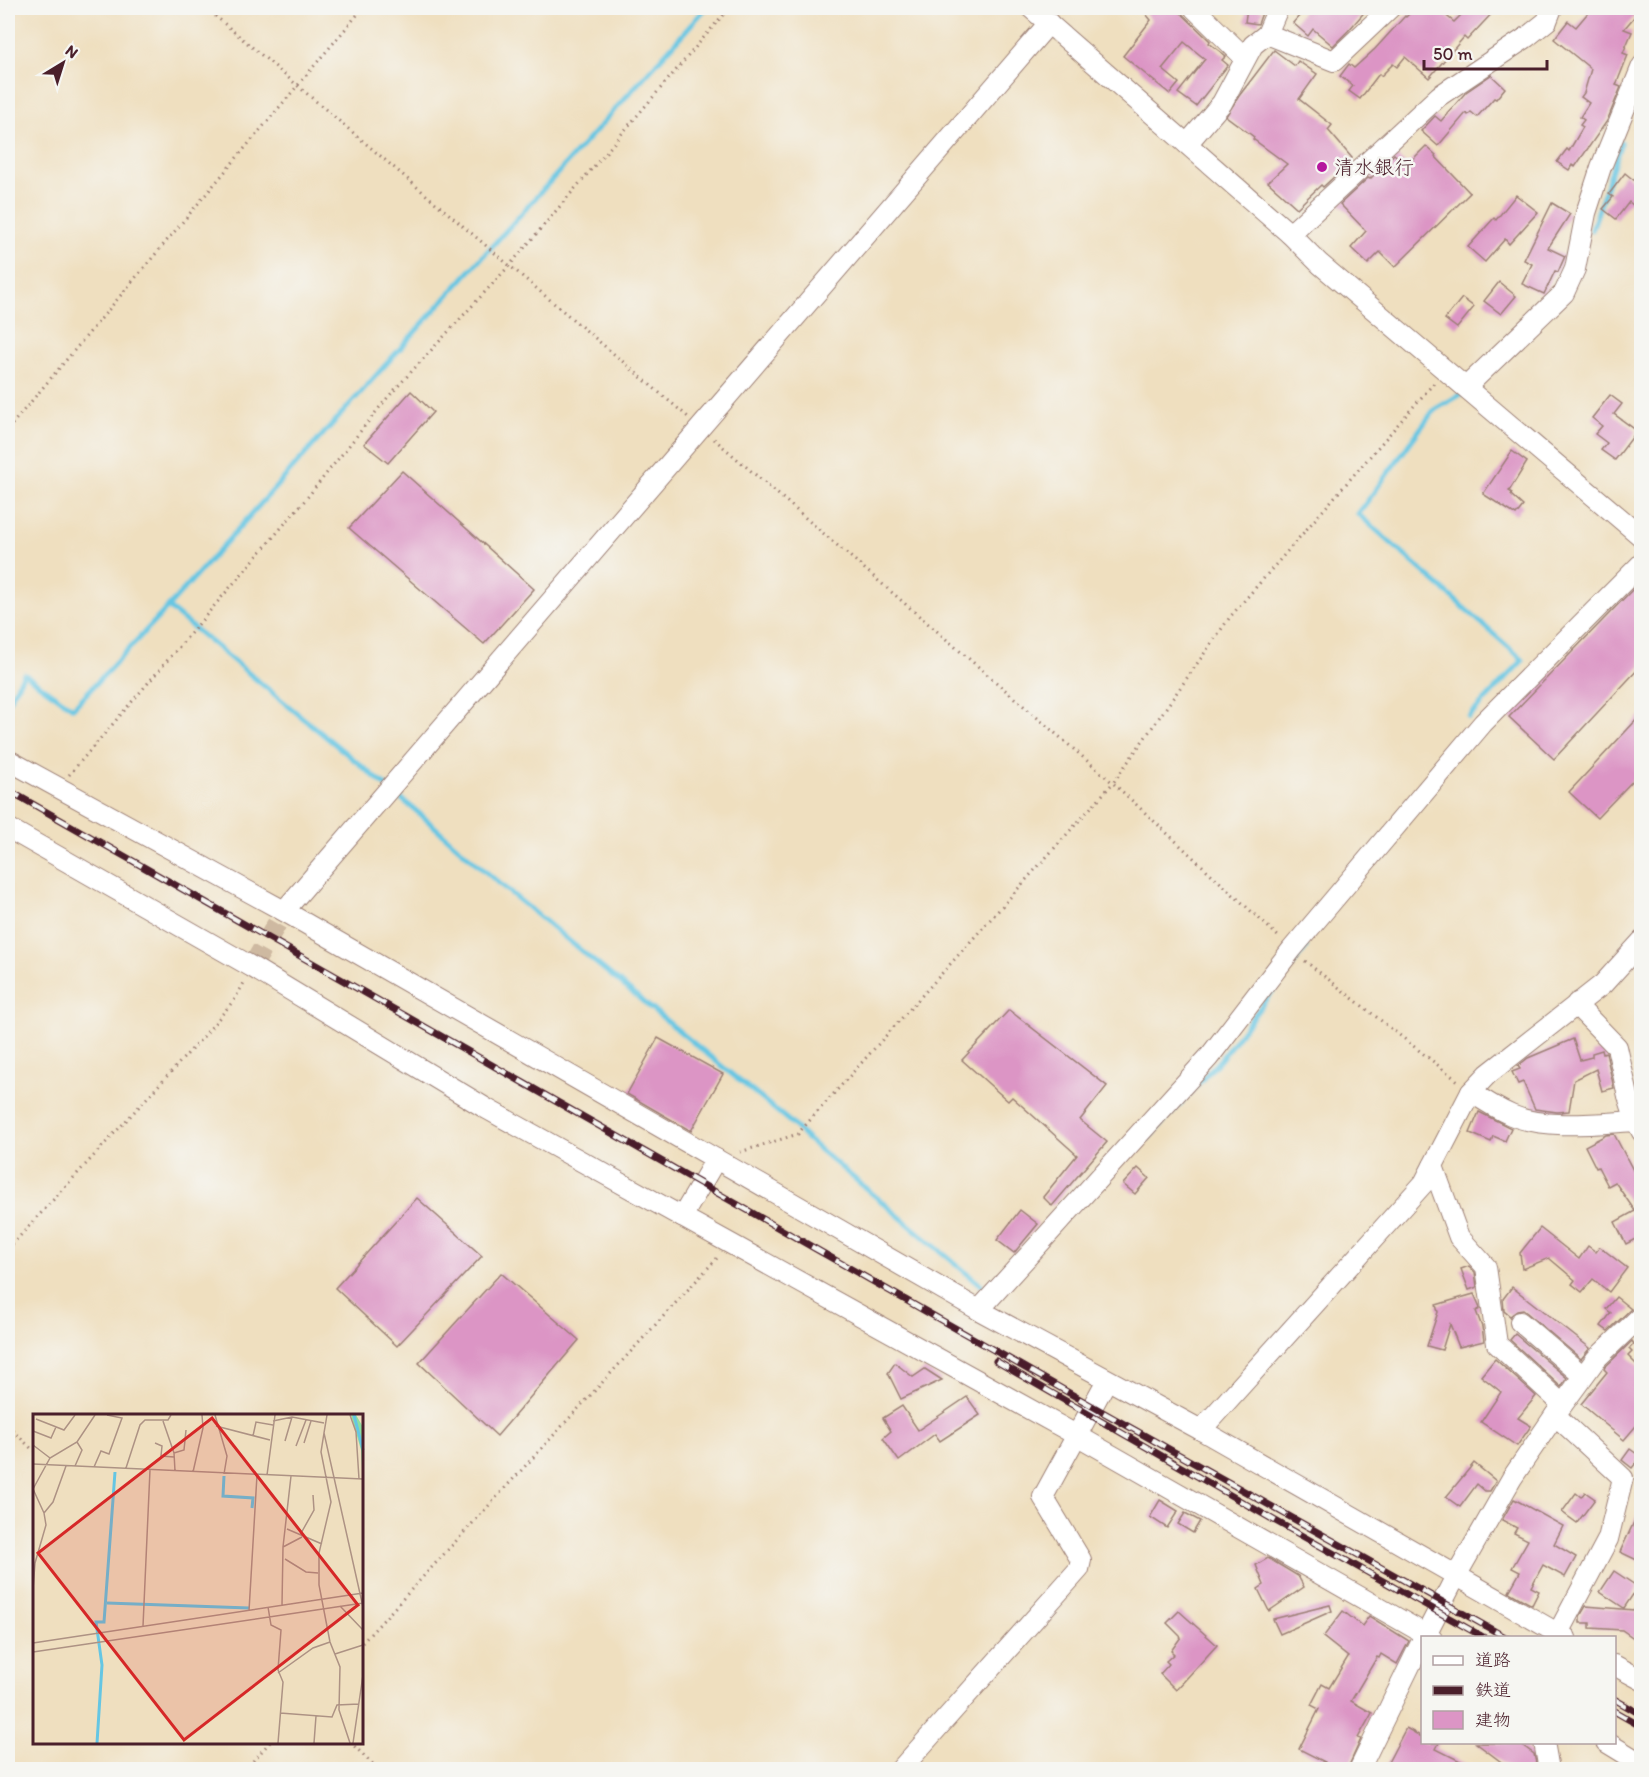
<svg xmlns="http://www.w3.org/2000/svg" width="1649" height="1777" font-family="Itim,'Klee One',sans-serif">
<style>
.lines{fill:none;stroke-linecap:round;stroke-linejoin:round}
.stream{stroke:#65c6e3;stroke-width:5}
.building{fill:#dc95c5}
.minor-tunnel{stroke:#ceb9a1;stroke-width:20;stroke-dasharray:20 10;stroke-linecap:butt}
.minor-casing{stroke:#9c7f75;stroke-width:22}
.path{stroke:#9c7f75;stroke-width:3;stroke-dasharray:1.5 4.5;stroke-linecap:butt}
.minor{stroke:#fff;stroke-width:20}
.rail-casing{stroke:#4a1f2b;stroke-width:7}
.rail{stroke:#f6f6f2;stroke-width:4.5;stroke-dasharray:14;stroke-linecap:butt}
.poi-dot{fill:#b5179e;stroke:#f6f6f2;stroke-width:2}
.labels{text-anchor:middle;stroke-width:5;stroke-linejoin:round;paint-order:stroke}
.poi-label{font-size:20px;fill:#4a1f2b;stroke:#f6f6f2;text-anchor:start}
.inset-river{fill:none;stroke:#65c6e3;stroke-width:3}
.inset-road{fill:none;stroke:#ad9284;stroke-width:1.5}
.view{fill:#d62828;fill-opacity:0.15;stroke:#d62828;stroke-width:3}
.inset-edge{fill:none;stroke:#4a1f2b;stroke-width:3}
</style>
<rect width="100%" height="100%" fill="#f6f6f2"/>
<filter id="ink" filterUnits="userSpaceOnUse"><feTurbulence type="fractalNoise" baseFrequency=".0167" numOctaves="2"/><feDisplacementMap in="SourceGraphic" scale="12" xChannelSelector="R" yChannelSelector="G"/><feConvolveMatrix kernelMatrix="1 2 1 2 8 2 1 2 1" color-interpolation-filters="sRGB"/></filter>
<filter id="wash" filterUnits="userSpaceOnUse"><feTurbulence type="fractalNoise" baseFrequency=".008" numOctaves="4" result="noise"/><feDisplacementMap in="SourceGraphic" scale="24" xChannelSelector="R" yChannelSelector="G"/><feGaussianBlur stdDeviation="1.35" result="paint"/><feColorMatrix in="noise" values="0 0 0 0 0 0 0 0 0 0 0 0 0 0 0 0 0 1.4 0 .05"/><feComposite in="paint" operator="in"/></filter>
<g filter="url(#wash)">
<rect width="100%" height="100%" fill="#efdfbf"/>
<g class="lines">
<g class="stream">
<polyline points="1592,230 1621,142"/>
<polyline points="1463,393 1434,410 1358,514 1523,660 1469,717"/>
<polyline points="168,607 420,814 501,885 790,1122 806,1138 989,1292"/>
<polyline points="8,702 24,674 73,708 168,607 706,8"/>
<polyline points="1148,1138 1220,1060 1306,947"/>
</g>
</g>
<g id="blocks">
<g class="building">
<polygon points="1141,8 1176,8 1210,41 1209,43 1226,56 1222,60 1228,65 1196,106 1178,93 1205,59 1184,42 1162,69 1179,83 1170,94 1123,56 1151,20"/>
<polygon points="1247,8 1263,10 1258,24 1245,22"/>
<polygon points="1306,8 1368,8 1348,31 1333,46 1313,29 1308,36 1293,23"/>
<polygon points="1415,8 1437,8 1454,22 1468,8 1497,8 1467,40 1464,37 1429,78 1405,57 1397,67 1393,64 1381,76 1379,74 1360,99 1349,91 1353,86 1340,76 1349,64 1354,68 1375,49 1405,16 1406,17"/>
<polygon points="1592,8 1641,8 1641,9 1624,29 1632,32 1623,53 1628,55 1616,85 1621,87 1607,121 1575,167 1572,165 1569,170 1557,162 1567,149 1569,151 1583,127 1580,125 1584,120 1580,117 1589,103 1581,97 1584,93 1591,69 1554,39 1568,21 1576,27"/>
<polygon points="1274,50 1295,66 1298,61 1317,74 1299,99 1332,125 1328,130 1352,158 1350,160 1351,161 1323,187 1321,185 1297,208 1268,182 1287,164 1253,139 1254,137 1226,116 1239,96"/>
<polygon points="1491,75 1505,88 1496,99 1494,98 1477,117 1471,112 1468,115 1466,113 1438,146 1421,131 1435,116 1441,121 1466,92"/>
<polygon points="1426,146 1436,155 1435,156 1470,193 1395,267 1380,252 1368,264 1351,248 1366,231 1340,204 1368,178 1370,179 1394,154 1407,165"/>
<polygon points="1625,173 1641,186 1641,211 1629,202 1616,219 1603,209 1613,197 1609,194"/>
<polygon points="1516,195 1538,212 1509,244 1505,239 1485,262 1468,247 1494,218 1496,220"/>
<polygon points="1552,203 1570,214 1548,248 1565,256 1558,272 1555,271 1544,294 1522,284 1532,264 1524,260"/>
<polygon points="1499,282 1516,296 1501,314 1484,301"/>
<polygon points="1462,298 1474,307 1457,328 1445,319"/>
<polygon points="411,391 433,412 388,463 364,444"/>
<polygon points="1610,395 1622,404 1614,414 1637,431 1615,460 1601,450 1607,443 1595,434 1602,426 1592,418"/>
<polygon points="1512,451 1527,462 1509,491 1512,493 1511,495 1523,506 1516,515 1483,494"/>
<polygon points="402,471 534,589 484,644 349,528"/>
<polygon points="1634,588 1641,595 1641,666 1554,759 1509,717"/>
<polygon points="1641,715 1641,772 1597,818 1569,792"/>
<polygon points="1009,1010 1107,1086 1080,1120 1107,1142 1052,1206 1043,1197 1077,1155 1012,1097 1008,1101 962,1060"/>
<polygon points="658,1038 723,1074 691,1131 627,1094"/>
<polygon points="1573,1039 1580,1060 1592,1057 1592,1053 1602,1050 1603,1054 1606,1053 1614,1088 1602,1091 1596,1069 1574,1080 1569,1111 1557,1112 1535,1109 1523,1082 1518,1084 1512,1072 1520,1069 1518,1066 1528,1058"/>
<polygon points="1479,1112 1511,1128 1505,1141 1493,1136 1491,1142 1470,1133"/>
<polygon points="1614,1134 1636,1176 1634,1177 1641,1188 1641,1236 1626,1244 1615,1222 1635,1211 1615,1182 1608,1186 1598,1167 1596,1168 1585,1146 1606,1135"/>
<polygon points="1138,1168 1149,1178 1135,1194 1123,1184"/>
<polygon points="417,1198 482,1256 397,1346 335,1288"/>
<polygon points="1020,1210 1038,1224 1014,1253 997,1240"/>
<polygon points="1540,1228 1579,1259 1588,1246 1596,1252 1600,1247 1627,1268 1609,1292 1593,1279 1582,1292 1572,1284 1575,1280 1549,1258 1522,1269 1520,1253"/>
<polygon points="1469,1266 1475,1272 1477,1287 1469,1290 1461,1269"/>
<polygon points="501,1273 579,1340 497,1436 419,1363"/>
<polygon points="1512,1287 1590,1348 1581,1359 1527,1313 1523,1310 1517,1311 1510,1316 1504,1311 1503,1299"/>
<polygon points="1474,1294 1479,1305 1480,1309 1476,1311 1482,1327 1484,1341 1459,1347 1450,1324 1442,1350 1427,1346 1438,1312 1436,1305"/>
<polygon points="1616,1297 1631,1309 1608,1331 1601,1326 1611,1313 1606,1309"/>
<polygon points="1515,1334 1567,1378 1561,1387 1510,1340"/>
<polygon points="1632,1341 1634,1344 1629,1349 1632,1352 1628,1356 1641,1369 1641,1420 1624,1440 1581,1404 1607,1372 1604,1369 1605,1367"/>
<polygon points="1495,1359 1536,1396 1518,1418 1531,1426 1517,1446 1481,1422 1501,1392 1481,1376"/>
<polygon points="895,1363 913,1377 925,1369 942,1380 901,1399 888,1373"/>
<polygon points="967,1397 980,1415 940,1441 935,1434 899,1461 883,1438 891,1431 883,1418 902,1406 918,1430"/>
<polygon points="1630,1449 1641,1457 1632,1468 1622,1460"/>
<polygon points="1474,1463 1496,1481 1490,1491 1485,1491 1477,1484 1460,1507 1446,1497"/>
<polygon points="1585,1492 1595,1499 1577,1523 1562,1512 1576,1493 1581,1497"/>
<polygon points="1514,1499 1563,1526 1554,1544 1576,1557 1565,1577 1543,1565 1531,1587 1539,1591 1532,1605 1509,1592 1520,1572 1512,1568 1528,1540 1514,1533 1517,1528 1502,1520"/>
<polygon points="1160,1500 1178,1511 1167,1528 1150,1517"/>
<polygon points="1641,1507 1641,1562 1620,1552"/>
<polygon points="1185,1513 1200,1521 1193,1533 1178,1524"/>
<polygon points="1268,1558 1298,1576 1304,1587 1269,1611 1258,1589 1264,1585 1256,1565"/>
<polygon points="1614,1571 1638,1587 1624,1608 1600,1592"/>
<polygon points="1330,1605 1332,1611 1280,1634 1273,1619"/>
<polygon points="1586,1606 1634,1610 1641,1615 1641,1629 1635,1639 1622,1630 1590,1628 1590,1623 1580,1623 1580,1616"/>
<polygon points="1179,1611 1217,1645 1176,1690 1160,1674 1169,1664 1166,1661 1174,1654 1171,1651 1181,1637 1167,1623"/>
<polygon points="1343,1611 1362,1626 1369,1616 1409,1641 1397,1664 1381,1654 1379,1658 1377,1657 1351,1701 1372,1713 1358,1738 1361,1739 1347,1770 1321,1770 1325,1762 1299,1749 1319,1709 1311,1705 1322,1684 1329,1688 1348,1657 1323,1637"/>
<polygon points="1406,1728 1422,1737 1422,1743 1439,1743 1436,1749 1478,1770 1384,1770"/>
<polygon points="1476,1743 1519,1743 1534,1754 1536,1763 1531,1770 1512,1770"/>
</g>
</g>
</g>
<g filter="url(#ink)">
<use href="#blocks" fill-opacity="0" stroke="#9c7f75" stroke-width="1.5"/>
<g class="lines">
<polyline class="minor-tunnel" points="252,967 284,911"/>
<g class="minor-casing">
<g id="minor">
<polyline points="1031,8 1290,234 1320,264 1642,537"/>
<polyline points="1194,8 1245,58"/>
<polyline points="1267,34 1334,61 1390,8"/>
<polyline points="1187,144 1222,103 1253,45 1267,34 1278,8"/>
<polyline points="1290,234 1439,96 1527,37 1547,21 1552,8"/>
<polyline points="1466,387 1564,293 1575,269 1586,213 1601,167 1642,66"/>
<polyline points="8,760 284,911 979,1310 1201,1430 1566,1638"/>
<polyline points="8,828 252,967 487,1109 1078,1436 1432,1638"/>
<polyline points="284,911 1049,23"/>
<polyline points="1577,1003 1582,1011 1617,1047 1628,1096 1636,1121 1642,1132"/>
<path d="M1471,1092c12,8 26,17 40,23 35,15 88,8 125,6"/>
<polyline points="1433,1166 1459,1237 1486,1267 1497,1344 1562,1404"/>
<polyline points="682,1217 716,1159"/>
<polyline points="979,1310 1209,1057 1292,949 1483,723 1642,563"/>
<polyline points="1520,1322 1583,1376"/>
<polyline points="1555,1415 1623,1478 1608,1539 1558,1633"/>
<polyline points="1201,1430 1424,1183 1471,1092 1488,1074 1603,984 1642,941"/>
<polyline points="1424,1638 1456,1576 1512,1478 1555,1415 1596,1359 1642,1315"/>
<polyline points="1614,1665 1642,1680"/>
<polyline points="1544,1742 1549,1770"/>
<polyline points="1606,1742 1642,1764"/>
<polyline points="900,1770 1079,1569 1081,1560 1043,1497 1107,1380"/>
<polyline points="1359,1770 1422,1641"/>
</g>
</g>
<g class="path">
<polyline points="206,8 688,417"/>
<polyline points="8,429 363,8"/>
<polyline points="714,439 1113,783 1280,938"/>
<polyline points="69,775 306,499 388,397 509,266 729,8"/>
<polyline points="1305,961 1458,1081"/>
<polyline points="740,1152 798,1134 802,1129 1113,783 1230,617 1434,383"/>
<polyline points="8,1249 203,1037 235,999 245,981"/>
<polyline points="8,1426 34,1451"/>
<polyline points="362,1643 719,1256"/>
<polyline points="350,1742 379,1770"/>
<polyline points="245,1770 270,1742"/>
</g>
<use href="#minor" class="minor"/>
<g class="rail-casing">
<g id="rail">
<polyline points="8,790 1108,1415 1507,1638"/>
<polyline points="996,1361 1272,1519 1485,1638"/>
<polyline points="1614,1699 1642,1715"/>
<polyline points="1614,1711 1642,1727"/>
</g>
</g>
<use href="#rail" class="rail"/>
</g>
</g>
<circle class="poi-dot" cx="1322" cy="167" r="6"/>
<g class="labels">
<g class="poi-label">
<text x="1334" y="174">清水銀行</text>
</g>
</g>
<g transform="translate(33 1414)">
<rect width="330" height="330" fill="#efdfbf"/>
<path d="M318,1h5l7,12v59l-2,-36z" fill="#8ddfa0"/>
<path class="inset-river" d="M321,1l9,35M191,62l-1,20 30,2 -1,10M74,189l142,5M64,329l5,-78 -6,-43h8l11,-150"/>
<path class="inset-road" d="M182,1l12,41 -3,18M294,1l-3,18 39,174M317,1l6,17 3,47M3,5l28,11 11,-15M130,7l11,32 1,18M240,7l19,-4 32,6M183,12l54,14M0,17l18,7 5,-11M291,19l-3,19 10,50 -12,51v32l11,57 10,25 -1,43 11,33M220,22l3,-14 17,3M252,27l7,-24M122,29l7,3 -1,10 13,1M271,29l7,-22M0,31l17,13M263,32l10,-26M141,39l10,-3 2,-20M0,50l330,15M42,52l7,-16 -5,-8M61,53l7,-16 8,3 13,-36 -15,-3M93,54l14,-43 5,-5h23l3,-5M160,58l10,-44 -1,-13M234,61l8,-60M0,75l17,-31 27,-16 18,-27M0,75l11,24M254,115l35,15M267,121l14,-25 -1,-15M250,133l19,-10M252,145l21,13 12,1M0,175l2,-26 11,-38 -2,-12 9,-11 13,-36M249,191l1,-58 8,-71M307,192l23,24M235,193l3,18 10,5 -3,40 5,12 -5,61M216,197l8,-136M110,212l7,-156M0,229l330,-50M0,238l330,-49M302,240l28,-9M245,259l35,-25 17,-6M247,299l52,4 5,-12 22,-1M281,329l2,-27M320,329l10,-68"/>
<path class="view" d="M179,4l146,187 -174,135 -146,-187z"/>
<rect width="330" height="330" class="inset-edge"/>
</g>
<rect width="1649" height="1777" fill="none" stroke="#f6f6f2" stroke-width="30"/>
<rect x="1421" y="1636" width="195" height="108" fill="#f6f6f2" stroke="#b1a0a2" stroke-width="1.5"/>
<rect x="1433" y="1656" width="30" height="9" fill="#ffffff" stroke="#b1a0a2" stroke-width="1.5"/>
<text x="1475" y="1666" font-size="18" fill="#4a1f2b">道路</text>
<rect x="1433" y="1686" width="30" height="9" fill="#4a1f2b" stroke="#b1a0a2" stroke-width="1.5"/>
<text x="1475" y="1696" font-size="18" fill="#4a1f2b">鉄道</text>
<rect x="1433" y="1711" width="30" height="18" fill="#dc95c5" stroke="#b1a0a2" stroke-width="1.5"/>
<text x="1475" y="1726" font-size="18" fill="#4a1f2b">建物</text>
<g transform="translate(63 63) rotate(38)" stroke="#f6f6f2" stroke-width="4.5" paint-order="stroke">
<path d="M0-4.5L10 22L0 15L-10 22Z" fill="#4a1f2b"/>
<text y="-9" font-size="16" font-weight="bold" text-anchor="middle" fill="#4a1f2b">N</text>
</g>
<path d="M1424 60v9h123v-9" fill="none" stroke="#4a1f2b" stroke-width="3"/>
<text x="1433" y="60" font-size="18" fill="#4a1f2b" stroke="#f6f6f2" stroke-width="4.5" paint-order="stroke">50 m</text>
</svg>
